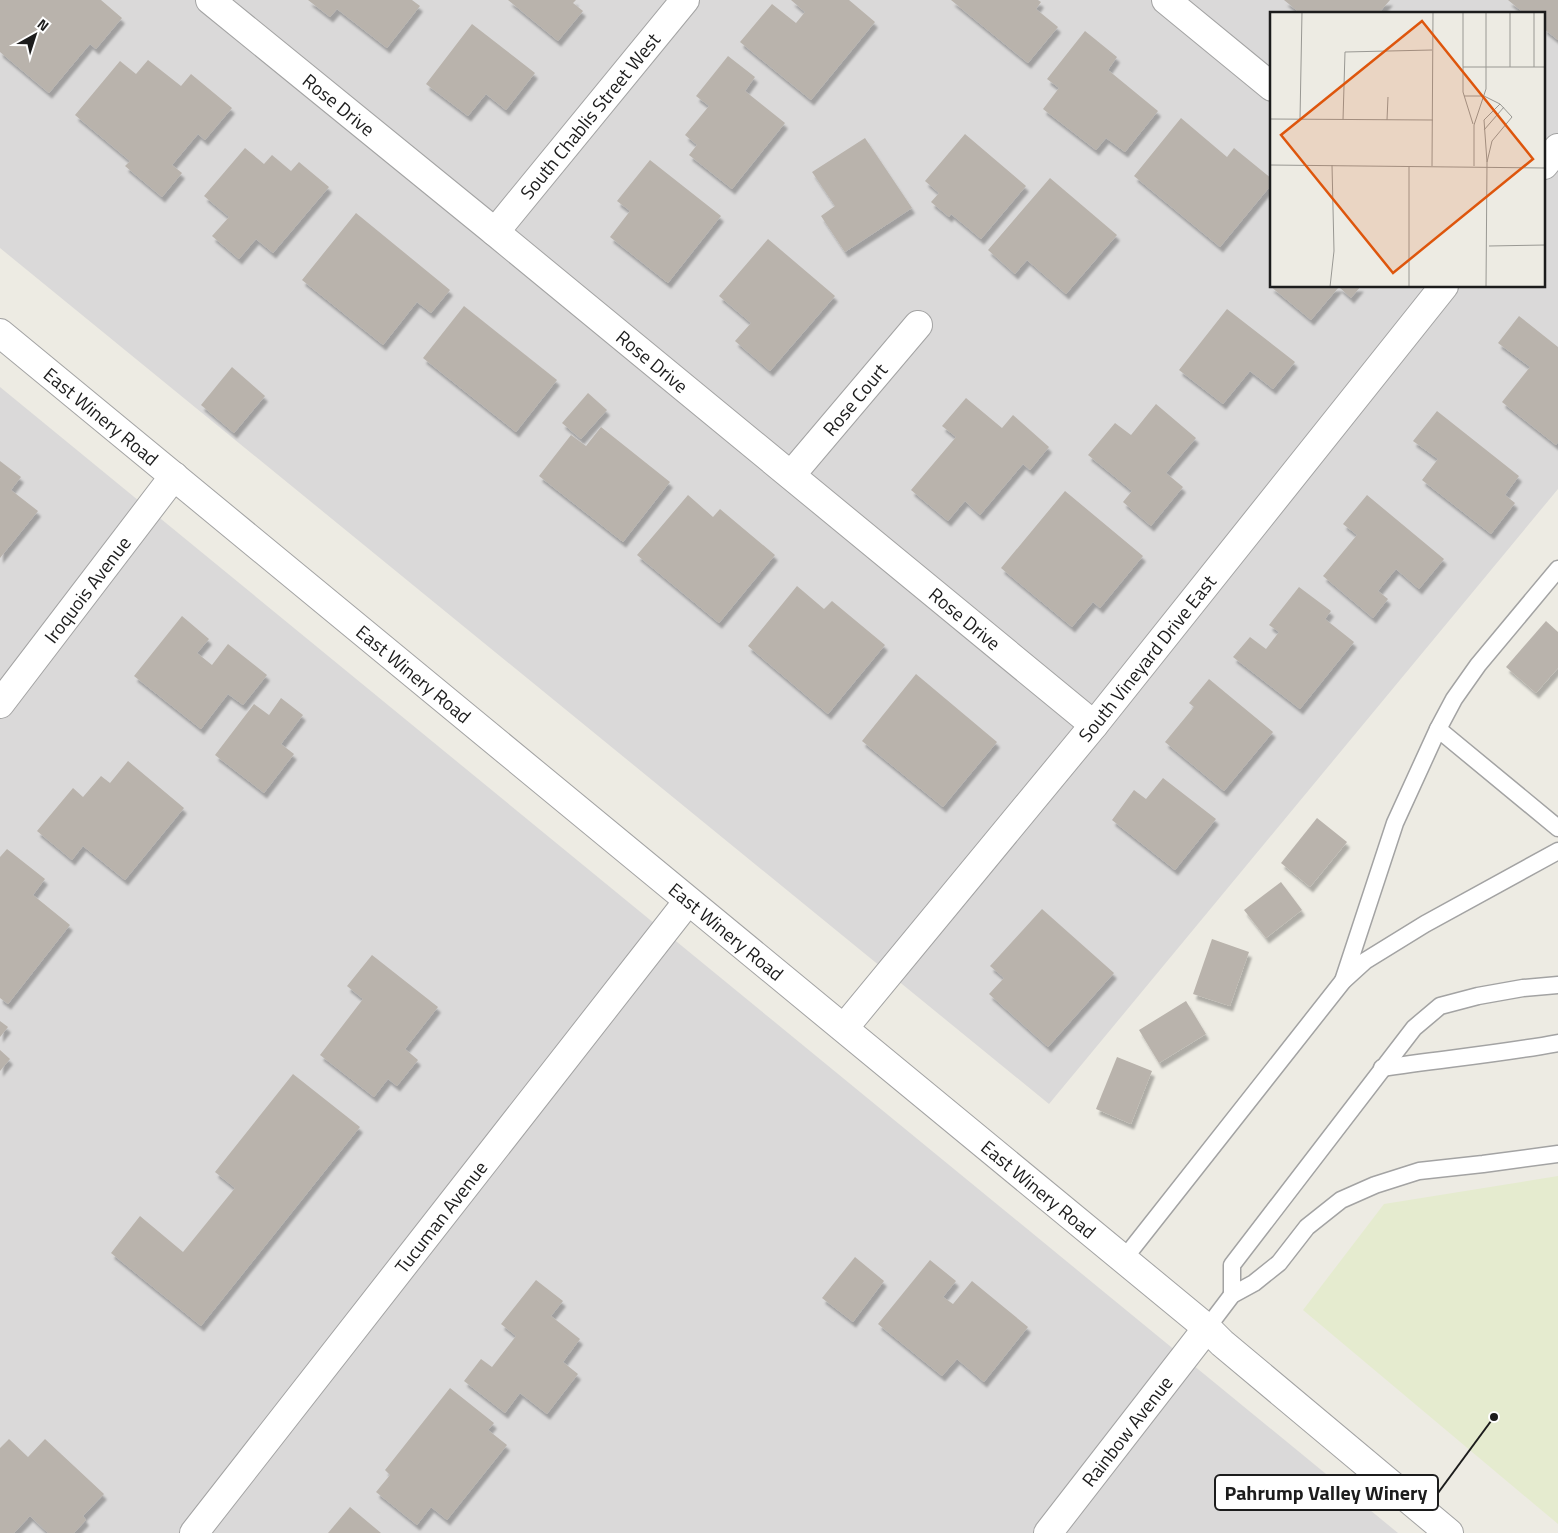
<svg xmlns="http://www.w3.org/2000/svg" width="1558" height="1533" font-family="'Titillium Web',sans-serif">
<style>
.residential{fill:#dad9d9;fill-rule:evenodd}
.farmland{fill:#e5ebcf}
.building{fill:#b9b3ac;filter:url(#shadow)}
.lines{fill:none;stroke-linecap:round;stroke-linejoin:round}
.lane-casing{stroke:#a3a3a3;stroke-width:19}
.street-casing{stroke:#a3a3a3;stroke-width:30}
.lane{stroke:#fff;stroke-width:16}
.street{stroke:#fff;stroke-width:28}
.labels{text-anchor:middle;stroke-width:4;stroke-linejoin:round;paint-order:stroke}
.street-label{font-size:19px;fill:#1c1c1c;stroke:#fff}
.inset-road{fill:none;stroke:#999893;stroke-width:1}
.view{fill:#de560d;fill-opacity:0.15;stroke:#de560d;stroke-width:2.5}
.inset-edge{fill:none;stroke:#1c1c1c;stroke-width:2.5}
.leader{fill:none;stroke:#1c1c1c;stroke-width:2}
.callout-dot{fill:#1c1c1c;stroke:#fff;stroke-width:2}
.callout{fill:#fff;stroke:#1c1c1c;stroke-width:2}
.callout-label{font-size:20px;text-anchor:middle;font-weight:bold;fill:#1c1c1c}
</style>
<defs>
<filter id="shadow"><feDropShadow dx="3" dy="5.5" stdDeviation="1" flood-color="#0004"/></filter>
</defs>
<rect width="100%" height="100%" fill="#edebe3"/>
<g class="residential">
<path d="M0,0h1558v489l-509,615 -1049,-856zM1272,14h272v272h-272z"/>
<polygon points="0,387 1398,1533 0,1533"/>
</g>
<polygon class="farmland" points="1558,1176 1558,1524 1303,1310 1384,1204"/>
<g class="building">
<polygon points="0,0 101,0 122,18 96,49 90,44 49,93 0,52"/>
<polygon points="308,0 412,0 420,6 387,48 337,9 330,17"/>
<polygon points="508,0 576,0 573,3 583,11 558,41"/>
<polygon points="791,0 849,0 875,22 811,100 740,42 772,4 796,23 805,12"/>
<polygon points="951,0 1038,0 1041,2 1036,9 1058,27 1028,63"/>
<polygon points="1284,0 1390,0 1378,14 1301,14"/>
<polygon points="1508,0 1558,0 1558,40 1544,29 1544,14 1525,14"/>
<polygon points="472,24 535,73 506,110 486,94 468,116 426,84"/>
<polygon points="1085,31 1117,57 1108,70 1158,111 1125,152 1106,138 1096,150 1043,109 1059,88 1047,79"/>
<polygon points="728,56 755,77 745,91 785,123 732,189 689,155 697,145 685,135 709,106 696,96"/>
<polygon points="148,60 181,86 191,74 232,108 205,140 198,134 172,165 182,173 162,197 125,166 130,161 75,115 120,61 136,74"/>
<polygon points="1181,118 1227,157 1234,148 1272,179 1272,184 1220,247 1134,176"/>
<polygon points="965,134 1026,186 981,239 951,214 949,217 931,202 939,193 925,181"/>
<polygon points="865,138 912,208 845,252 821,216 835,206 812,172"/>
<polygon points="245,148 264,164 272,155 291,171 299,162 329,187 273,253 256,239 239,259 212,236 229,217 204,196"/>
<polygon points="650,160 721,216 668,283 610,237 630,211 617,201"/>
<polygon points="1050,178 1117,235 1066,294 1027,260 1015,274 988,250"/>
<polygon points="356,213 450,290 431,313 417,302 383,345 302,280"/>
<polygon points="768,239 835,296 770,371 735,341 751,323 719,296"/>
<polygon points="1270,286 1361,286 1351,298 1339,287 1311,320"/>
<polygon points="464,306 557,380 516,432 423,358"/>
<polygon points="1227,309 1295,362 1273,389 1250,371 1223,404 1179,370"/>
<polygon points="1519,316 1558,347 1558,442 1556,445 1502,402 1530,367 1498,343"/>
<polygon points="232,367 265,396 234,433 201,405"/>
<polygon points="588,393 607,410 581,439 562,423"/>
<polygon points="966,398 1002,428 1013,415 1049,447 1030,470 1023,464 980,515 965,501 948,521 911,490 956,437 942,426"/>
<polygon points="1156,404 1196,438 1166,473 1183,487 1151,526 1123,502 1132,491 1088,455 1115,423 1131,435"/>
<polygon points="1437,411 1519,476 1505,495 1515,503 1491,534 1422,480 1438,459 1413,441"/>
<polygon points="601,427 670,482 623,542 539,476 571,435 586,446"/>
<polygon points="0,461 21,477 11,490 38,511 0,558"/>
<polygon points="1065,491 1143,556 1100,608 1093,602 1072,627 1001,568"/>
<polygon points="688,495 713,517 720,509 775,555 719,623 637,555"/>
<polygon points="1367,495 1444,559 1419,589 1396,569 1378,591 1388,599 1373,618 1323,576 1357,535 1343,524"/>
<polygon points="797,586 824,609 832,601 885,645 828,714 748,646"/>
<polygon points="1299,587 1331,611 1325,619 1354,642 1300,709 1233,657 1250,637 1266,649 1279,632 1269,625"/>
<polygon points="182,616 209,639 197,653 212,665 228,644 267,675 243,705 228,694 201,729 134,676"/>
<polygon points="1546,621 1558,632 1558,668 1536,693 1506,667"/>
<polygon points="916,674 997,742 943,807 862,741"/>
<polygon points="1209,679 1273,732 1224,791 1165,742 1194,707 1189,703"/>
<polygon points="281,698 303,715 281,744 294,754 264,793 215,755 254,704 269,715"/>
<polygon points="128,761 184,808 125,880 83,846 72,860 37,831 73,788 83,797 101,776 110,783"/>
<polygon points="1163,778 1216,819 1175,870 1112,820 1134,790 1146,799"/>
<polygon points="1317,818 1347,842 1310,887 1281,863"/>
<polygon points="7,849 45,879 33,895 70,925 8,1004 0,998 0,857"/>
<polygon points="1281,882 1302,910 1266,938 1244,910"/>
<polygon points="1042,909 1114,973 1048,1047 989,994 1004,978 990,966"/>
<polygon points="1212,939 1249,952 1230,1006 1193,994"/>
<polygon points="372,955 438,1007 405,1049 418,1060 397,1086 388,1079 374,1097 320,1055 363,999 347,986"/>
<polygon points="1186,1001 1206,1034 1159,1063 1139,1030"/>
<polygon points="0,1021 8,1027 0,1037"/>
<polygon points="0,1050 10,1059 0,1071"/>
<polygon points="1117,1057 1152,1071 1131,1124 1096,1109"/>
<polygon points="293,1074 360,1127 201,1326 111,1253 140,1216 183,1252 235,1188 215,1172"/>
<polygon points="855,1257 884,1281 853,1322 822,1298"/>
<polygon points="930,1260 956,1281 943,1297 953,1304 972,1281 1028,1327 984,1382 957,1359 942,1376 878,1324"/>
<polygon points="536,1280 563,1301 551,1316 580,1339 563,1362 578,1374 547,1414 520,1393 505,1413 464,1381 481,1359 492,1367 516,1336 501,1324"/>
<polygon points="450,1388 494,1423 488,1430 507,1445 447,1520 431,1507 417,1525 376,1492 390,1475 385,1470"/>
<polygon points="9,1439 28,1457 45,1439 104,1494 83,1516 86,1520 74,1533 48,1533 30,1516 14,1533 0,1533 0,1448"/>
<polygon points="350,1507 381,1533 328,1533"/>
</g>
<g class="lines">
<g class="lane-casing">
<g id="lane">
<polyline points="1438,729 1558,828"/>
<polyline points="1343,981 1395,823 1438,729 1454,699 1478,665 1558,569"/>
<path d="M1382,1068c59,-9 118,-14 176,-25"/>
<polyline points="1123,1260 1343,981 1365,961 1425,924 1558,851"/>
<polyline points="1232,1295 1232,1265 1414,1028 1440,1006 1478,996 1523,988 1558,985"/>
<polyline points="1207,1328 1232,1295 1254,1283 1279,1263 1307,1227 1341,1200 1375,1185 1419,1171 1483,1164 1558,1154"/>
</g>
</g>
<g class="street-casing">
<g id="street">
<path id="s1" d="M210,0l285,232 599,493"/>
<polyline points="1166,0 1272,87"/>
<polyline points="1544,165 1558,148"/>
<path id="s2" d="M495,232l190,-232"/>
<path id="s3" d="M0,333l1207,995 15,15 227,190"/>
<path id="s4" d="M791,475l127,-150"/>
<path id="s5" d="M0,704l174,-228"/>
<path id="s6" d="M844,1028l250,-303 350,-439"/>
<path id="s7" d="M194,1533l494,-632"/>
<path id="s8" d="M1048,1533l159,-205"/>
</g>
</g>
<use href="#lane" class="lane"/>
<use href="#street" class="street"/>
</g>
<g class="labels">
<g class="street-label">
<text dy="7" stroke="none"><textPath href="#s1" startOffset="166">Rose Drive</textPath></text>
<text dy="7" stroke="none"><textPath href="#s2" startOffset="150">South Chablis Street West</textPath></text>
<text dy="7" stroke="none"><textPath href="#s1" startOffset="571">Rose Drive</textPath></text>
<text dy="7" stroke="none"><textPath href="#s4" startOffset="99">Rose Court</textPath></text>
<text dy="7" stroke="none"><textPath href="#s3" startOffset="131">East Winery Road</textPath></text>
<text dy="7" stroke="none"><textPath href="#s5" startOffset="144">Iroquois Avenue</textPath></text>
<text dy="7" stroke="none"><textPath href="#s1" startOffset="976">Rose Drive</textPath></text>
<text dy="7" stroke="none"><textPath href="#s6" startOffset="478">South Vineyard Drive East</textPath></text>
<text dy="7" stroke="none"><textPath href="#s3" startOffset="536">East Winery Road</textPath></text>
<text dy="7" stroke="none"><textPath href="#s3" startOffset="941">East Winery Road</textPath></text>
<text dy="7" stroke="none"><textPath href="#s3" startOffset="1346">East Winery Road</textPath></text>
<text dy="7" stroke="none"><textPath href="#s7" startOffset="401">Tucuman Avenue</textPath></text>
<text dy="7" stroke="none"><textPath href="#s8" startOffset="129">Rainbow Avenue</textPath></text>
</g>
</g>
<g transform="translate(1270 12)">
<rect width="275" height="275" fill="#edebe3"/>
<path class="inset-road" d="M193,0v80l10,32M193,55h82M240,55v-55M264,55v-55M194,84h20l16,8M0,107l163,1M30,107l2,-107M73,108l2,-68 87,-2M117,108l1,-23M214,118l20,-23M0,153l275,3M162,154l1,-154M204,154v-41l12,-36v-77M219,234l56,-1M60,275l4,-36 -2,-86M139,275v-121M216,275l1,-125 5,-21 20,-24 -12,-13 -16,16 3,42"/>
<path class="view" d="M152,9l111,138 -140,114 -112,-138z"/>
<rect width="275" height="275" class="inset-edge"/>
</g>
<path class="leader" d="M1494 1417L1438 1493"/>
<circle class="callout-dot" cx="1494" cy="1417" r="5"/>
<rect class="callout" x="1215" y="1475" width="223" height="35" rx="5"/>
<g class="callout-label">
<text x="1326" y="1500">Pahrump Valley Winery</text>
</g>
<g transform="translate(35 35) rotate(39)" stroke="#ffffff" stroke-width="4" paint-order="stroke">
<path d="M0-4L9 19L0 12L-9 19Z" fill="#1c1c1c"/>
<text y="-8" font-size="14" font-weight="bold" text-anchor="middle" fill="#1c1c1c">N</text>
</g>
</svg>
